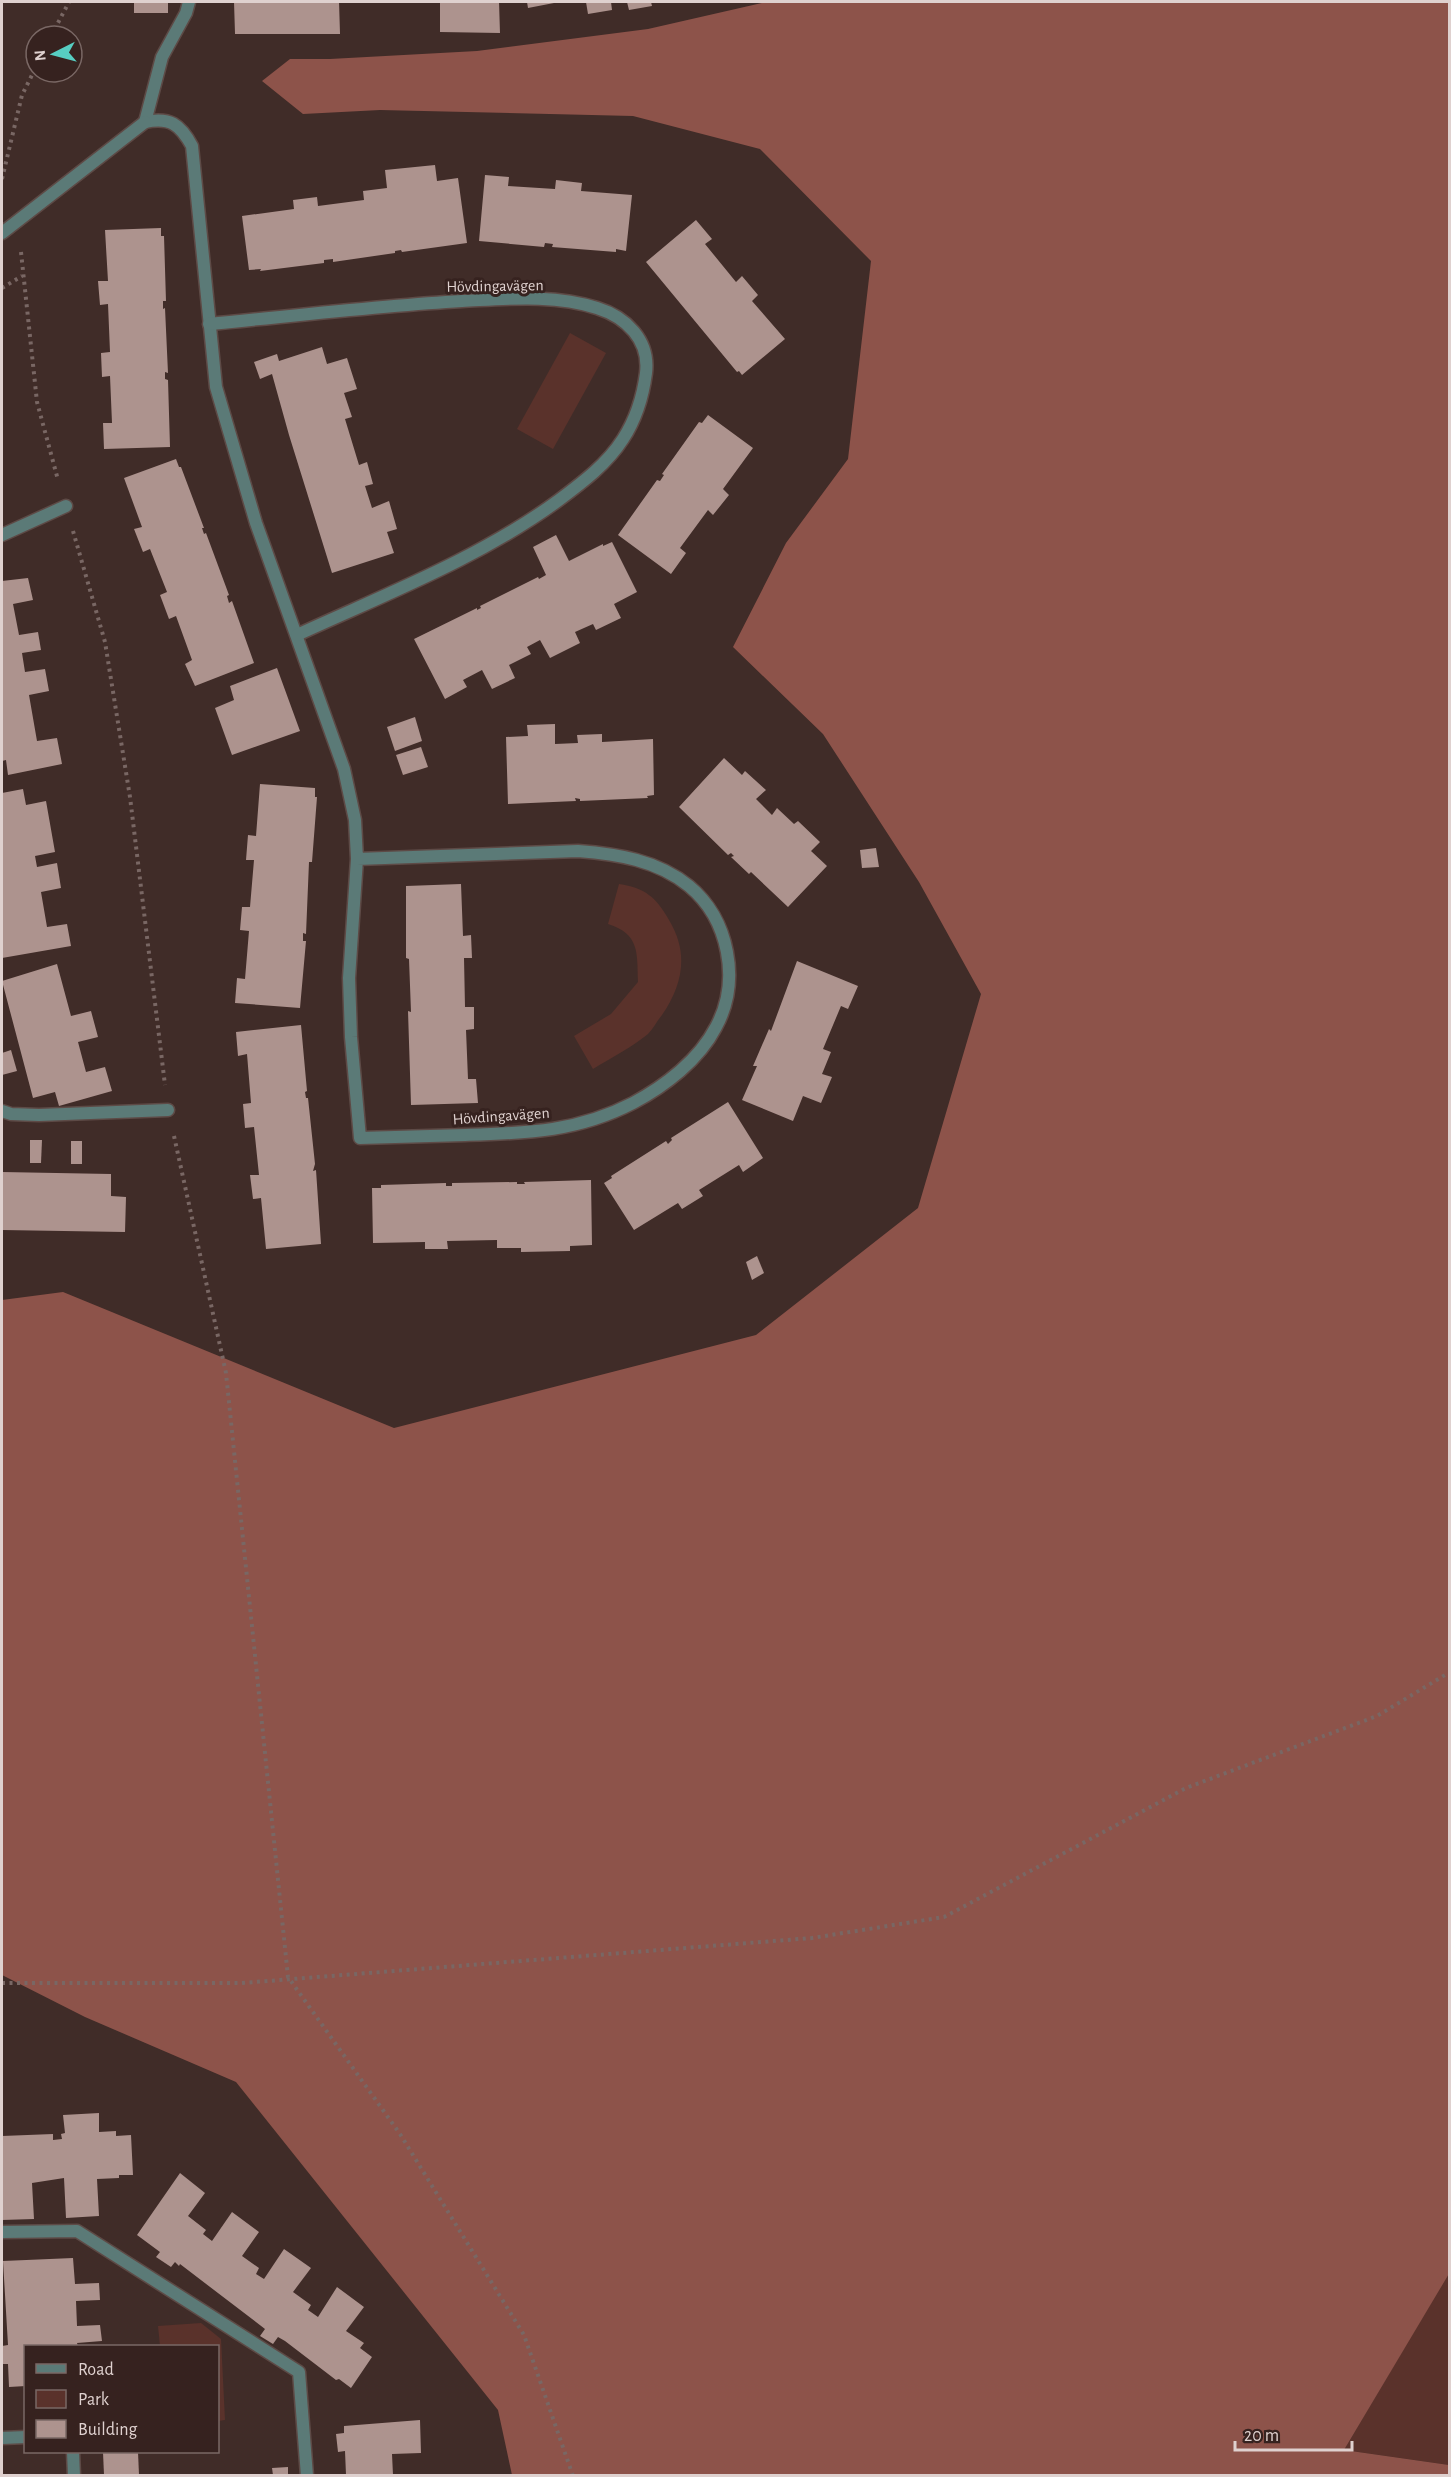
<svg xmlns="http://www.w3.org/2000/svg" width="1451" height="2477" font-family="'Alegreya Sans',sans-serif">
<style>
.green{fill:#5a322b}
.forest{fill:#8d534a}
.building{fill:#ad938e}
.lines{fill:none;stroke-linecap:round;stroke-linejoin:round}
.service-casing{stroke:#5d4a46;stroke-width:15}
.minor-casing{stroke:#5d4a46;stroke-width:15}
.path{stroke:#796764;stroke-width:4;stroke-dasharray:3 4.5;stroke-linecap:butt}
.service{stroke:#5b7a77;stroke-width:12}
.minor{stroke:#5b7a77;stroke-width:12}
.labels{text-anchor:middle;stroke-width:6;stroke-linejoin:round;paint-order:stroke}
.street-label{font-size:16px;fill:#dfd1cf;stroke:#36221f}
</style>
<rect width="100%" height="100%" fill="#402c28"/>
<g class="green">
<polygon points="570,333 606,353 553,449 517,429"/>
<path d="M619,884c26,4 37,13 50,36 20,33 14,64 -7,95 -5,6 -9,14 -14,19 -16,13 -37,24 -55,35l-19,-33 37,-22 27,-32c-1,-29 2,-48 -30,-58z"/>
<polygon points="1449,2272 1449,2465 1344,2450"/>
<polygon points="201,2323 221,2339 225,2420 218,2421 218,2346 160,2346 158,2326"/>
</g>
<polygon class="forest" points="766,2 1449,2 1450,2272 1344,2450 1449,2465 1449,2475 512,2475 498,2410 236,2082 85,2017 2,1975 2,1300 63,1292 394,1428 756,1335 918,1208 981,994 919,882 823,734 733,647 786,543 848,459 871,261 760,149 633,116 380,110 303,114 262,81 290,59 330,59 477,51 648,29"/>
<g class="building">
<rect x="134" y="2" width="34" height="11"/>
<polygon points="234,2 339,2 340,34 235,34"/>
<polygon points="440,2 499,2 500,33 440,32"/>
<polygon points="527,2 554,2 554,3 528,8"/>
<polygon points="586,2 611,2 612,10 588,14"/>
<polygon points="627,2 651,2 652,6 629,10"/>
<polygon points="435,165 437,181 458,178 467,243 402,252 401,250 395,251 395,253 333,262 333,259 324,260 324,263 260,271 261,269 249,270 242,216 294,209 293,200 317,197 318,206 364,200 363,191 387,188 385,170"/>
<polygon points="485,175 509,177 508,186 555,189 556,180 582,183 581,191 632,195 626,251 616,249 616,252 552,247 553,244 545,243 544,247 479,241"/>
<polygon points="696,220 712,239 705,244 736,282 742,276 758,295 752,301 785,339 742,375 739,371 737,372 646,262"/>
<polygon points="161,228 161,236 164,236 166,301 163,301 163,309 165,308 168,373 165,372 165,379 168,380 170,447 104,449 103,423 112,423 110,376 102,377 101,353 110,352 108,304 100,305 98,281 108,281 105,230"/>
<polygon points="322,347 327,364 347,358 357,389 344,393 352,417 345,419 359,465 367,462 373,484 365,486 372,508 389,501 397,529 387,532 394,553 332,573 289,435 272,374 260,379 254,362 277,354 279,361"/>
<polygon points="708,415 753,448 723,489 729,495 713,515 708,510 680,548 686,553 671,574 618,535 657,480 660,481 664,475 662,474 699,422 702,423"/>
<polygon points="176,459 179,467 181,467 204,528 202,528 204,534 206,533 229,595 227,596 229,603 232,601 254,663 195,686 185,664 192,660 176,616 169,619 160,595 167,592 150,549 143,552 134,529 142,527 124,478"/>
<polygon points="556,535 569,561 603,544 603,546 612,542 637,592 614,604 621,618 596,630 593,624 575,632 580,643 550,658 540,640 527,647 531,654 509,665 515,678 492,689 482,670 463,680 467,687 445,699 414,639 477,608 477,610 481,608 480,606 538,577 539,579 546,575 533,547"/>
<polygon points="28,578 33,600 13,604 19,635 38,632 41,650 22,653 25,672 45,669 49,691 29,695 37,741 57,738 62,764 8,775 6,760 2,761 2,581"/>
<polygon points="277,668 300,731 232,755 215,708 234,700 230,686"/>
<polygon points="415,717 422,741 395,751 387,727"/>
<polygon points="555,724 555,744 578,743 577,735 602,734 602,742 653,739 654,795 647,796 648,798 580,801 580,799 575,798 576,801 508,804 506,737 528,736 527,725"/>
<polygon points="421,747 428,767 403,775 396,755"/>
<polygon points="724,758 742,775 745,771 766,790 756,799 772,815 777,808 794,824 798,821 820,842 811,851 827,866 788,907 751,872 749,874 731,857 734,856 731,853 728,855 679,807"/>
<polygon points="260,784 315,788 315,797 317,797 312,862 309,862 306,934 303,933 303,941 306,941 300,1008 235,1003 237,978 245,979 249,931 240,930 242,907 250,907 254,860 246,860 248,835 256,836"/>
<polygon points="23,789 26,805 46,801 55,852 35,856 37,867 57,863 61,888 41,892 47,927 67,924 71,946 2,958 2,793"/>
<polygon points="876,848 879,867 862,868 860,850"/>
<polygon points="461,884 463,936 471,935 472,958 464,958 465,1007 474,1007 474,1029 466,1030 468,1079 476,1079 478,1103 411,1105 408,1011 411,1012 409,959 406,958 406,886"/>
<polygon points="797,961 858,986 848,1009 841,1006 823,1049 831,1052 822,1074 832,1077 821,1103 803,1096 793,1121 742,1100 757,1066 753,1066 769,1029 771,1031"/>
<polygon points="57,964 71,1016 91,1011 98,1037 78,1042 86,1072 105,1067 112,1091 59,1106 55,1092 33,1098 2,981"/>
<polygon points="301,1025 307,1091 305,1092 306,1098 308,1098 315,1164 313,1171 316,1170 321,1244 266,1249 261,1198 253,1199 250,1175 259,1175 254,1127 245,1128 243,1104 251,1103 247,1054 238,1056 236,1032"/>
<polygon points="11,1050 17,1071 2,1075 2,1053"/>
<polygon points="728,1102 763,1158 743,1172 739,1165 699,1190 703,1196 682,1209 678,1203 634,1230 604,1183 612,1178 611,1176 666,1141 668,1144 672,1140 671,1138"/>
<polygon points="30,1140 42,1140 41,1163 30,1163"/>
<rect x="71" y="1141" width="11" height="23"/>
<polygon points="2,1172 111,1174 111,1196 126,1197 125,1232 2,1230"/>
<polygon points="591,1180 592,1245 570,1246 570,1251 521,1252 521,1248 497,1248 497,1240 447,1241 448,1249 425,1249 425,1242 373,1243 372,1188 381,1188 381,1185 446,1183 446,1186 452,1186 452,1183 517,1182 517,1184 525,1184 524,1182"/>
<polygon points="757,1256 764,1273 752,1280 746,1262"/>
<polygon points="99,2113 99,2132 116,2131 116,2136 131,2135 133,2175 119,2175 119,2178 97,2179 99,2216 66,2218 64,2178 32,2183 34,2219 2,2220 2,2136 53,2134 53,2140 62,2139 61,2134 65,2133 63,2115"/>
<polygon points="180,2173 205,2193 188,2216 206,2230 203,2234 212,2241 232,2212 259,2232 242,2256 259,2268 256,2274 264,2279 284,2249 311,2268 293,2292 311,2305 308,2310 318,2317 337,2287 364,2307 346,2331 364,2343 360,2348 372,2357 351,2388 339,2379 336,2380 285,2341 278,2337 273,2344 260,2336 265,2329 180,2264 179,2266 175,2262 171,2267 156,2257 160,2252 137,2235"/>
<polygon points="73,2258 75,2284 99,2283 100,2300 76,2301 77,2326 100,2325 102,2341 77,2343 78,2346 26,2346 26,2386 9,2387 8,2364 2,2364 2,2346 8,2345 3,2261"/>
<polygon points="420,2420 421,2453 392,2454 393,2475 346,2475 345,2451 338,2452 336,2434 344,2433 344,2426"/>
<polygon points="103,2452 138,2452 139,2475 104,2475"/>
<polygon points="288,2467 288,2475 273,2475 272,2468"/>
</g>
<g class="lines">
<g class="service-casing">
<g id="service">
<path d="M189,2l-3,11 -24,44 -17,65c25,-5 35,2 47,24l24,241 40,136 88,246 11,51 2,39 221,-8c39,3 79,9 111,35 40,33 52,95 27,141 -17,33 -51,59 -83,76 -56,29 -106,30 -168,32 -35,1 -70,2 -105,3l-9,-101 -2,-59 8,-119"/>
<path d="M209,324c84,-8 168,-18 253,-23 44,-2 92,-7 135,7 29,9 53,32 49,65 -3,23 -10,46 -23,66 -16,25 -40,43 -64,61 -79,58 -173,94 -262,135"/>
<polyline points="2,535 66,506"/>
<polyline points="2,1111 11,1114 39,1115 168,1110"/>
<polyline points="2,2232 77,2231 299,2372 307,2476"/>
<polyline points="2,2438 26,2437"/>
<polyline points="73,2452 74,2476"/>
</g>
</g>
<g class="minor-casing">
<polyline id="minor" points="2,233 145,122"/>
</g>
<g class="path">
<polyline points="51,36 69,2"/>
<polyline points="2,179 22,95 36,67"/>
<polyline points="21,252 37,402 58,480"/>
<polyline points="2,288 22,276"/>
<polyline points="73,531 105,642 130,797 165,1085"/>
<polyline points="174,1136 226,1373 288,1977 400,2134 524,2335 573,2476"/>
<polyline points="2,1983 242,1983 812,1938 944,1917 1186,1788 1377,1716 1450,1672"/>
</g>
<use href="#service" class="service"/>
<use href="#minor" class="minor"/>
</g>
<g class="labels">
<g class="street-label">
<text transform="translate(495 285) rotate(-1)" y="6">Hövdingavägen</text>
<text transform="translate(501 1115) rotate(-4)" y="6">Hövdingavägen</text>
</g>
</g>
<rect width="1451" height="2477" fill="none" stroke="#dfd1cf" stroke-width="6"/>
<rect x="24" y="2345" width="195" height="108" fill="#36221f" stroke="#7a6865" stroke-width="1.5"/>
<rect x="36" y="2364" width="30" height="9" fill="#5b7a77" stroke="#7a6865" stroke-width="1.5"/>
<text x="78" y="2375" font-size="18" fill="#dfd1cf">Road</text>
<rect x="36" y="2390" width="30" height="18" fill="#5a322b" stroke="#7a6865" stroke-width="1.5"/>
<text x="78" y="2405" font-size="18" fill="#dfd1cf">Park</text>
<rect x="36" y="2420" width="30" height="18" fill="#ad938e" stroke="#7a6865" stroke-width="1.5"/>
<text x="78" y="2435" font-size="18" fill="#dfd1cf">Building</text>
<g transform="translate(54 54) rotate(264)"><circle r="28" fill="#36221f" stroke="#7a6865" stroke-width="1.5"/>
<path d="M0-4.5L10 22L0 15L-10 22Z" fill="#57cec2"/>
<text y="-9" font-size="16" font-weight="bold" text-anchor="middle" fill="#dfd1cf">N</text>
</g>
<path d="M1235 2441v9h117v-9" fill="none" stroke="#dfd1cf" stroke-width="3"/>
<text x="1244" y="2441" font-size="18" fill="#dfd1cf" stroke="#36221f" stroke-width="4.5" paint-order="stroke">20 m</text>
</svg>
